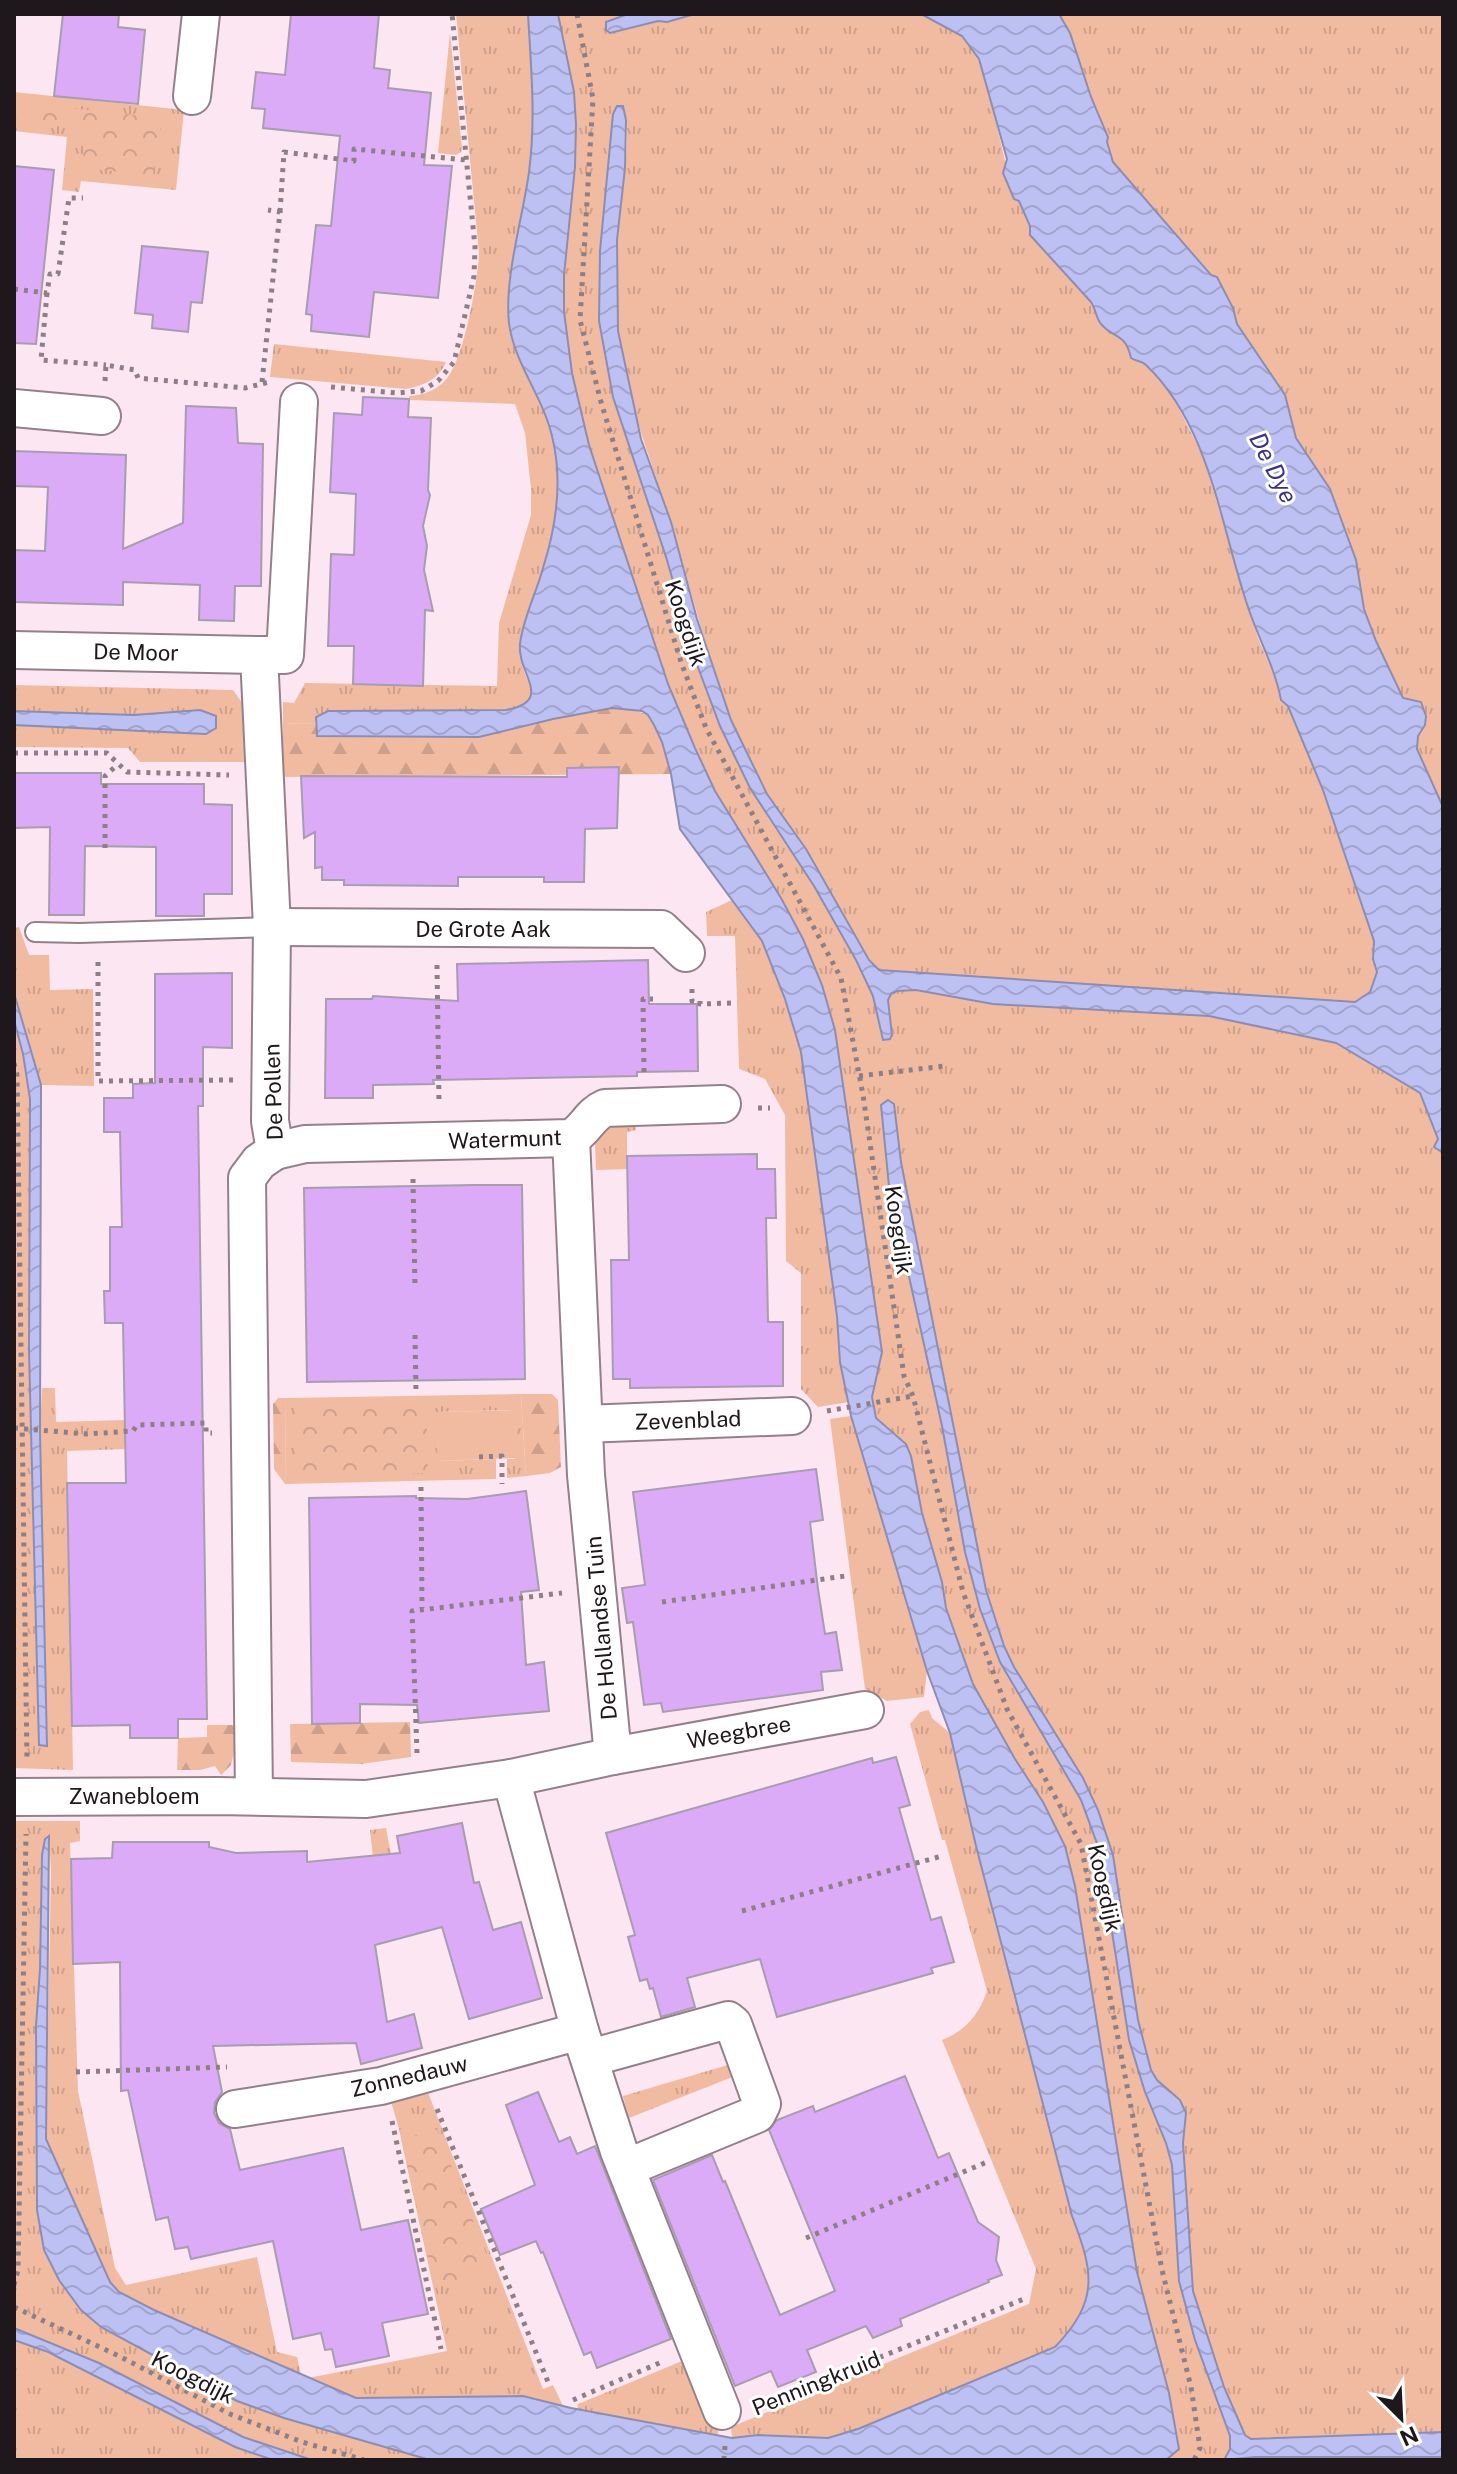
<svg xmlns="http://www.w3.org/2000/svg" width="1457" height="2474" font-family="'Public Sans',sans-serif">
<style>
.grass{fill:url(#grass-tufts)}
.forest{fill:url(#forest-firs)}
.park{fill:url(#park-crowns)}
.garden{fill:#f1bba2}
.water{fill:url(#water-waves);stroke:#8d8db2;stroke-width:2}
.building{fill:#dcabf7;stroke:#a89caf;stroke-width:2}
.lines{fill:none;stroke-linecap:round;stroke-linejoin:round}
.lane-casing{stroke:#94808b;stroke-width:22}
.street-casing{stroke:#94808b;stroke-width:40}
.path{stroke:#8e7f87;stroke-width:5;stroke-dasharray:4 6;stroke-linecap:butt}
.lane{stroke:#fff;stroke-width:18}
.street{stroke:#fff;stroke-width:36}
.labels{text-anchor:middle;stroke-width:6;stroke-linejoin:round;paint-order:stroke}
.street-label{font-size:22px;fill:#1e171b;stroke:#fff}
.water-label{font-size:24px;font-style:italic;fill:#3c328e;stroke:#fff}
</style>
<defs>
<pattern id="grass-tufts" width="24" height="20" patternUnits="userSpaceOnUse" patternTransform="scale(2)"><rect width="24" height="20" fill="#f1bba2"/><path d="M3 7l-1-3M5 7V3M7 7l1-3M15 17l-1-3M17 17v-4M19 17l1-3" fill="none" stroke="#cea08b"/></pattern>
<pattern id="forest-firs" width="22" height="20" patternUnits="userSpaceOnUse" patternTransform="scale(2)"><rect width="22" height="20" fill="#f1bba2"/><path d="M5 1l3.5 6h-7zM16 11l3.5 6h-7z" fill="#cea08b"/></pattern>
<pattern id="park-crowns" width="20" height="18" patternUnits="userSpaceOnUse" patternTransform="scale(2)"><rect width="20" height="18" fill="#f1bba2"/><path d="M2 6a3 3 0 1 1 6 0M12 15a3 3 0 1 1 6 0" fill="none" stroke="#cea08b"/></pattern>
<pattern id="water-waves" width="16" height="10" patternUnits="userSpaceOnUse" patternTransform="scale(2)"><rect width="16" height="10" fill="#bdc0f2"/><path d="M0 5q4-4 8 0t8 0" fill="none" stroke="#a2a4cf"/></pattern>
</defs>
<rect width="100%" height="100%" fill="#fce6f2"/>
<g class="grass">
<path d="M456,14h72c4,53 8,105 1,158 -6,42 -26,110 -20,150 2,10 8,20 11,29 11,28 25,56 32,85 20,74 -16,149 -30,220 -4,24 33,45 -16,54l-178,1 -12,6 -1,7 -32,-1v-21l11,1 11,-20 192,3 2,-63 32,-108v-26l-6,-56 -10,-29 -105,-4 -1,-4c16,-1 29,-6 39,-19 16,-21 30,-96 31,-124z"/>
<path d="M558,14h70l-22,8v8l27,-2 25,-7 9,1 28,-8h226l41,22 17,23 6,16 29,124 5,2 11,26v8l61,67c5,7 5,18 11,23 13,14 23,7 29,33l13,4 28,33 31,61 55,182 22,52v5l8,11 35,84 51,151 -1,18 4,12 -7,21 -15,10 -476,-32c-26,-27 -41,-66 -60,-98 -20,-33 -45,-62 -63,-97 -41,-80 -59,-167 -85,-252 -20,-64 -46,-126 -53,-193 -3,-30 -3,-62 -1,-91 2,-28 17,-111 6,-132l-8,1 -15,142 -1,71 14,76 54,163 29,102 24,64 48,92 46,68 42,74 17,36 10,43h7l2,-4 -4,-35 3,-6 6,-3 19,-1 77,14 216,12 127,27 84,50 19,46 -5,8 9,6v1307h-200l2,-25 -21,-48 -32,-97 -9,-147 3,-30 -6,-13 -23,-20 -6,-10 -13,-50 -25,-165 -15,-45 -15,-32 -69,-111 -10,-21 -23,-74 -100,-467 8,81 53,240 23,127 15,56 20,53 81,138 18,49 30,191 16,52 21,51 6,22 7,116 16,59 35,96v12l-6,12h-58l13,-12 -10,-55 -32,-121 -62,-386 -10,-40 -22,-44 -28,-43 -42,-75 -27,-76 -4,-26 -20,-69 -16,-69 -30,-26 -4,-21 10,-45 -52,-343 -27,-70 -22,-41 -66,-107 -47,-107 -79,-239 -17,-72 -8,-61v-37l11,-108 1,-43 -2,-32z"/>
<polygon points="1059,14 1443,14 1443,807 1417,749 1418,736 1425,725 1398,690 1376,641 1364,609 1356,560 1330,489 1296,438 1285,395 1253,350 1237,324 1233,308 1206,268 1113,162 1099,113 1091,97 1070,33"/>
<polygon points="450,33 462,148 461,152 456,155 438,153"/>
<polygon points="14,92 184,110 176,190 81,181 79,192 62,190 67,137 14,131"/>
<path d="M274,344l172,18c-8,18 -22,23 -40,27l-136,-12z"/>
<polygon points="14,685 233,690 243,704 244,762 140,762 128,748 14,747 14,725 206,734 200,710 134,715 14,711"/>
<polygon points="732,900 762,941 785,999 801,1053 837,1316 840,1362 849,1402 818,1407 801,1389 801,1273 786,1261 785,1115 765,1079 739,1069 735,936 707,936 706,912"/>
<polygon points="19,927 29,955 49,955 50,990 93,989 94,1086 41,1085 14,993 14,928"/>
<polygon points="14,1020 23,1054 30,1099 29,1351 39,1745 47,1745 40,1433 42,1388 55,1388 56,1422 126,1420 126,1449 67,1451 73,1770 14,1768"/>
<polygon points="636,1116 636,1130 627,1132 627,1169 596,1170 595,1143 599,1129"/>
<polygon points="521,1394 526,1476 507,1478 507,1459 515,1459 514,1410 437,1412 438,1461 496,1459 496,1479 285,1484 286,1398"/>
<polygon points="851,1416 927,1671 924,1697 887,1701 865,1689 830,1419"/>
<path d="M929,1710l3,8 18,15 26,113 96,370c13,34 26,75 4,108 -5,9 -14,16 -21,23l-197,82 -30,9 -70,-3 -26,3 -1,-11 298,-123 7,-35 -94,-229c23,-9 37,-25 45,-49l-42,-151h-3l-32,-116 10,-12z"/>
<polygon points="14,1821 80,1821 80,1841 70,1843 78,2091 115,2268 126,2285 257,2257 277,2352 297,2357 301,2375 154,2310 119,2292 110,2282 46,2139 51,1871 49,1837 45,1839 42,1855 40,1969 36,2026 37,2210 44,2249 92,2318 101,2327 237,2401 284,2418 430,2460 312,2460 283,2451 243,2437 99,2363 14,2328"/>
<polygon points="386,1828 396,1881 376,1885 370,1830"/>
<polygon points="731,2064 735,2076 629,2118 623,2096"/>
<polygon points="427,2090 543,2389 553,2385 563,2406 523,2396 356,2398 308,2378 447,2351 399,2129 390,2098"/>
<path d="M14,2340c90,32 169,89 259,120h-259z"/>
<polygon points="687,2359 718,2428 718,2435 577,2409 578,2404"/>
</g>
<g class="forest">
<polygon points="612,708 631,709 648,715 662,742 671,774 283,777 283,723 315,724 318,736 479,737 553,719"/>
<polygon points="521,1394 552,1394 558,1400 561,1467 550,1473 526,1476"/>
<polygon points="278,1398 286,1398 285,1484 274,1469 273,1404"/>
<polygon points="410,1722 411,1757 361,1764 291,1762 290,1724"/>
<polygon points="207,1725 236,1725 237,1752 234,1752 231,1765 221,1775 215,1766 200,1770 177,1770 178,1738 207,1737"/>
</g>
<g class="park">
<polygon points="14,102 162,118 153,175 82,168 86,125 14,118"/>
<polygon points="426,1404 428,1473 297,1478 297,1406"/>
<polygon points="437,2130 493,2271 434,2285 401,2139"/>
</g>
<polygon class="garden" points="515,1410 516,1458 438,1461 436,1412"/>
<g class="water">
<path d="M528,14h30l16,78 2,32 -1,43 -11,108v37l8,61 17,72 79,239 27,64 20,43 66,107 22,41 19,46 13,45 47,322 -10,45 4,21 30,26 5,12 11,57 20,69 4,26 27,76 42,75 28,43 22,44 10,40 62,386 32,121 10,56 -13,11h-736l-146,-42 -47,-17 -136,-74 -20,-17 -22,-30 -15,-30 -7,-40 -1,-184 4,-57 2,-114 3,-16 4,-3 -3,303 64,143 9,10 35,18 202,88 167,-2 48,12 161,30 26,-3 70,3 30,-9 197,-82c44,-46 39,-74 17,-131l-96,-370 -26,-113 -23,-62 -76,-255 -11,-54 -3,-46 -36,-264 -16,-53 -23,-58 -82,-112 -9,-55 -9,-32 -8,-17 -6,-10 -6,-4 -30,-3 -59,11 -74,18 -162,-1 -1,-19 12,-6 178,-1c49,-9 11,-36 14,-66 3,-26 16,-50 23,-76 13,-41 20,-88 9,-132 -9,-39 -38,-73 -43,-113 -5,-45 14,-106 20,-151 7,-53 2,-105 -1,-158z"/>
<polygon points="628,14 695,14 667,22 658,21 610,33 606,30 606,22"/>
<path d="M921,14h138l11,19 21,64 17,40 -1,5 6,20 98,113 6,2 16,31 4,16 48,71 11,43 34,51 26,71 8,49 12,32 27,57 18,4 5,14 -1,9 -7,11 -1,13 26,58v346l-9,-6 4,-8 -18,-46 -84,-50 -127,-27 -216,-12 -77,-14 -19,1 -6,3 -3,6 4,35 -2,4 -7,1 -10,-44 -17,-36 -42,-74 -64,-98 -30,-62 -24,-64 -29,-102 -54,-163 -14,-76 1,-70 13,-137 4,-8h6l3,14 -1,48 -8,72 1,91 23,108 30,83 26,97 34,101 36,74 39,55 63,111 10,10 476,32 15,-10 7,-20 -4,-13 1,-18 -51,-151 -35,-84 -7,-6c-6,-33 -25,-66 -35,-99 -26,-79 -37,-176 -100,-236 -5,-5 -9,-3 -15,-7 -6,-26 -17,-19 -29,-33 -6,-5 -6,-16 -11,-23l-61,-67v-9l-11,-25 -5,-2 -11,-26 4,-14 -28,-100 -17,-23z"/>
<polygon points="200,710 216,716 216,728 206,734 14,725 14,711 134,715"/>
<polygon points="14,993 41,1085 40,1433 47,1746 39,1745 29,1351 30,1099 23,1054 14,1020"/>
<polygon points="888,1100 894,1104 901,1162 986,1590 1004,1646 1014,1667 1083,1778 1098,1810 1113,1855 1138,2020 1151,2070 1157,2080 1180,2100 1186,2113 1183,2143 1193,2291 1224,2387 1245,2435 1251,2439 1443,2432 1443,2457 1255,2457 1224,2460 1230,2449 1230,2436 1195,2340 1179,2281 1172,2165 1166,2143 1145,2092 1129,2040 1099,1849 1081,1800 1000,1662 980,1609 965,1552 942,1426 889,1186 881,1105"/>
<polygon points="14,2328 99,2363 243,2437 312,2460 273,2460 235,2447 48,2352 14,2340"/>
</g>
<g class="building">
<polygon points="63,14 119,14 118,27 145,30 138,104 54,96"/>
<polygon points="291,14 379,14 374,68 390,70 388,88 431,93 424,165 452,166 438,298 374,292 369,337 311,331 312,315 306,314 316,225 331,226 340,136 263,128 265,109 252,108 256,72 285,75"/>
<polygon points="14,166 54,170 36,344 14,343"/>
<polygon points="142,246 208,252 202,303 191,302 188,332 152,328 153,315 135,313"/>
<polygon points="363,397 409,399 408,417 431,418 428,490 430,495 423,526 427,546 424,570 433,611 425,610 423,686 353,684 354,646 328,646 331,554 354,555 356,494 330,492 334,413 362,415"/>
<polygon points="186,406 236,408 238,443 263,444 261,586 235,586 234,621 199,620 200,585 123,582 123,605 14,602 14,550 45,551 48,487 14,486 14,451 126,455 123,549 183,523"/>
<polygon points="619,767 617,828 585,829 584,882 544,882 544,877 458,877 458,886 344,885 344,880 322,880 322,867 315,868 315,832 304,838 301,776 567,777 567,768"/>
<polygon points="14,773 101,773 101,784 204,784 204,804 232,805 232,894 204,894 204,916 156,916 156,847 85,846 84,915 49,915 50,827 14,828"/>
<polygon points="648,960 649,1004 697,1004 698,1071 637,1072 637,1076 433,1080 434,1084 373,1085 373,1098 325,1098 326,999 372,999 373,996 458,1001 457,964"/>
<polygon points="232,973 232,1048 203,1047 203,1106 198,1106 207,1719 178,1719 178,1738 130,1738 130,1725 72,1726 67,1483 126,1483 123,1323 105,1323 104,1291 110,1291 110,1227 122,1227 120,1132 104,1132 104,1098 133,1098 133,1084 155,1083 155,974"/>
<polygon points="757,1154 757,1169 775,1169 776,1218 766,1218 768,1322 783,1322 783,1386 630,1388 630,1379 613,1379 611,1260 629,1260 627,1156"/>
<polygon points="474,1185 522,1185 525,1379 307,1382 304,1188"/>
<polygon points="816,1469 823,1520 810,1522 818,1589 825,1634 836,1632 842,1670 821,1672 823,1690 663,1712 661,1703 644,1705 633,1622 627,1623 622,1588 645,1585 633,1492"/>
<polygon points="526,1491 539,1590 521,1592 526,1665 544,1662 549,1711 419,1723 417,1705 360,1704 360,1723 312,1724 309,1498 416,1496 416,1498 467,1499"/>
<polygon points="896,1757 910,1805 899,1808 931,1920 941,1917 954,1962 931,1968 933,1973 777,2017 760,1959 687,1978 695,2007 661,2017 653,1988 650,1989 647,1979 640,1981 628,1937 635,1935 606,1833 872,1758 873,1763"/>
<polygon points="462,1823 474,1883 479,1882 493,1930 521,1922 542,1998 469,2019 442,1927 375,1945 387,2022 414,2014 422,2048 361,2064 356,2043 213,2046 222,2092 215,2102 214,2113 219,2123 230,2129 240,2170 343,2148 361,2230 408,2220 428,2314 382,2323 389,2356 336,2367 332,2349 325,2350 321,2333 293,2339 273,2241 191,2259 188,2247 175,2249 168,2217 156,2220 128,2090 121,2091 120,1962 73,1964 71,1859 112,1858 113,1842 209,1842 209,1847 236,1853 307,1851 307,1862 400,1853 397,1836"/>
<polygon points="905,2076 938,2158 949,2153 978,2222 999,2237 996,2260 1002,2275 988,2280 989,2282 900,2319 902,2326 873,2338 866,2326 807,2350 816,2372 778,2387 771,2371 735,2386 653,2180 712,2155 723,2182 725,2181 780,2315 835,2291 769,2130 777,2120 813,2106 815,2112"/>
<polygon points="538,2092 559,2142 570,2137 577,2154 595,2146 671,2339 597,2368 591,2352 584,2355 543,2252 541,2253 536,2241 500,2255 481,2209 535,2185 506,2105"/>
</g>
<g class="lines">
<g class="lane-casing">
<polyline id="lane" points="35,932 79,933 272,927"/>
</g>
<g class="street-casing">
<g id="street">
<polyline points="192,96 201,14"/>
<polyline points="14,408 102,416"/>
<polyline points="14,650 259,655"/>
<polyline points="272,927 661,929 686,953"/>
<path d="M275,1151l30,-7 266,-6c16,-9 18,-23 34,-30l117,-4"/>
<polyline points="584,1424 792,1416"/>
<polyline points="613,1756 865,1710"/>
<polyline points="511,1778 580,2031 619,2151 722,2411"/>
<polyline points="254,1796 247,1178 259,1162 275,1151 270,1121 272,927 259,655 285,655 299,402"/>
<polyline points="14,1797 218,1796 366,1799 511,1778 613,1756 586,1475 571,1138"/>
<polyline points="590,2058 728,2020 733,2024 762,2104 757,2114 638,2163 624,2162"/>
<polyline points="235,2109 381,2086 580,2031"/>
</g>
</g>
<g class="path">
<polyline points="577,14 593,99 580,320 601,402 681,662 706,728 841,978 863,1095 904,1376 913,1396 963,1592 1007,1709 1081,1844 1162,2270 1191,2387 1200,2448 1194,2460"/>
<polyline points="280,212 284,152 354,161 354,149 466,160"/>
<polyline points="14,289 47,293 50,274 58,274 69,198 83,198"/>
<polyline points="47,293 41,360 106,365"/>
<polyline points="105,381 106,365 135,370 138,378 245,388 269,382"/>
<polyline points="262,382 280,212 268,210"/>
<polyline points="331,387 397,393 421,391 438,381 454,362 474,276 475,247 452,14"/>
<polyline points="14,753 107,753 127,772 229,775"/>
<polyline points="105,848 105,776 118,764"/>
<polyline points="98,962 98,1081 234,1080"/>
<polyline points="437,965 439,1103"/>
<polyline points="692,989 692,1001 700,1001 700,1004 731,1003"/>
<polyline points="14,1063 17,1075 27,1761"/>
<polyline points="644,1072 643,999 653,999"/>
<polyline points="859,1076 945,1066"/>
<polyline points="758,1108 770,1108"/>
<polyline points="413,1179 415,1288"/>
<polyline points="415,1335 416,1392"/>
<polyline points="827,1411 913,1396"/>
<polyline points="14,1428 87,1434 133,1431 137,1425 206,1423 206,1433 212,1433"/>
<polyline points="479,1457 502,1456 502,1484"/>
<polyline points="421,1487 422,1608"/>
<polyline points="662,1602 845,1576"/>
<polyline points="417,1753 412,1611 562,1593"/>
<polyline points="742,1911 942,1856"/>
<polyline points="76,2072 227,2067"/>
<polyline points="437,2109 548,2382"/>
<polyline points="392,2121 441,2349"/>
<polyline points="806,2238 987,2162"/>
<polyline points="14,2285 18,2270 26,1834"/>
<polyline points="14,2307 119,2356 230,2414 302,2442 364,2460"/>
<polyline points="573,2400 664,2361"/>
<polyline points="759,2406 1024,2299"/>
<polyline points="724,2460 725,2446"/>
</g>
<use href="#lane" class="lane"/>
<use href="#street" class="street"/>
</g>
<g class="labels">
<g class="street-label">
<text transform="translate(686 623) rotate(72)" y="8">Koogdijk</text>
<text transform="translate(136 652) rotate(1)" y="8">De Moor</text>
<text x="483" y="937">De Grote Aak</text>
<text transform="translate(273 1092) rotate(-92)" y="8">De Pollen</text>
<text transform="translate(505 1139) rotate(-2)" y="8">Watermunt</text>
<text transform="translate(899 1230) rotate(82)" y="8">Koogdijk</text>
<text transform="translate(688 1420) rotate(-2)" y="8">Zevenblad</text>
<text transform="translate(601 1628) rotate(-95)" y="8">De Hollandse Tuin</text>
<text transform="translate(739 1732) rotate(-10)" y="8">Weegbree</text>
<text x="134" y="1804">Zwanebloem</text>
<text transform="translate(1105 1888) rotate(78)" y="8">Koogdijk</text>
<text transform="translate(409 2076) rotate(-13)" y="8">Zonnedauw</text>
<text transform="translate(193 2377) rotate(27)" y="8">Koogdijk</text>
<text transform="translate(816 2383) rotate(-22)" y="8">Penningkruid</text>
</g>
<g class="water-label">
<text transform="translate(1273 468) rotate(63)" y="8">De Dye</text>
</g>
</g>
<rect width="1457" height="2474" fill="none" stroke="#1e171b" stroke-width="32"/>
<g transform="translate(1401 2418) rotate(156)" stroke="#ffffff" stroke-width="6" paint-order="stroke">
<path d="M0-6L14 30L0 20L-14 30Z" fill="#1e171b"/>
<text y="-12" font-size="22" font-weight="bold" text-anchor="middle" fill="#1e171b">N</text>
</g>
</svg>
